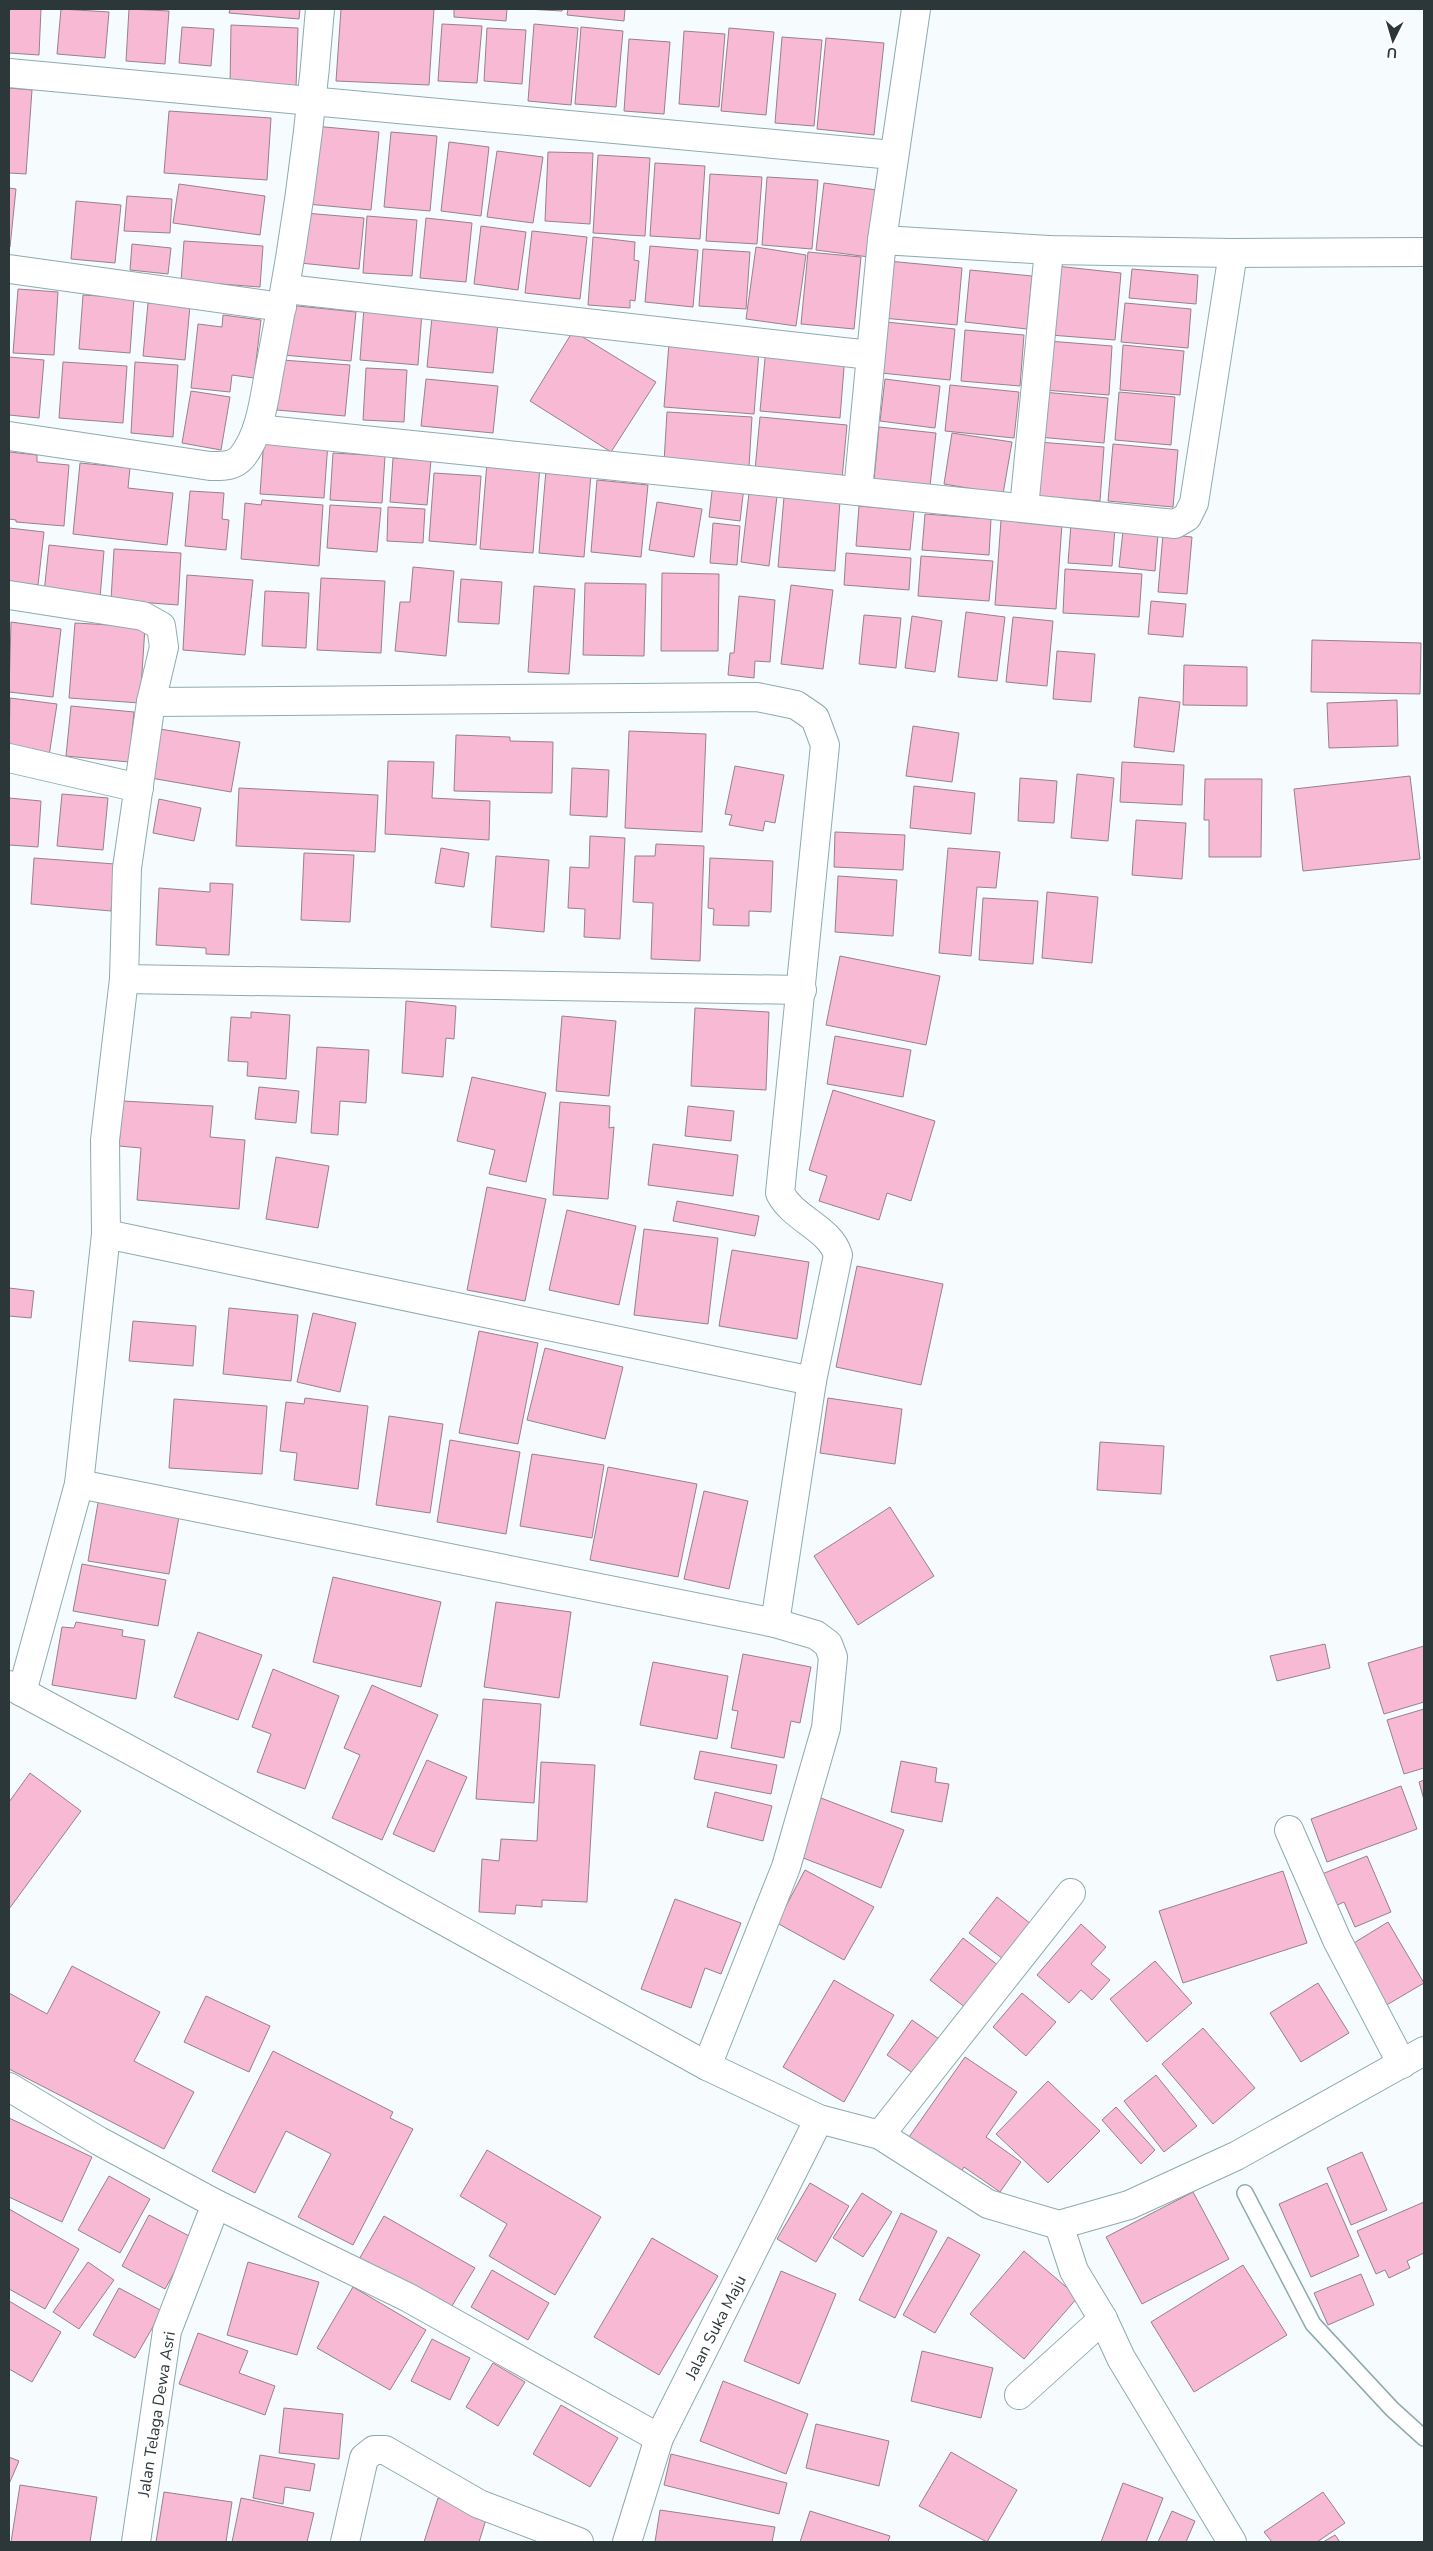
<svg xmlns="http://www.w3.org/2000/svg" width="1433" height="2551" font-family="'Nunito Sans',sans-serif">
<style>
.building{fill:#f8b9d5;stroke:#97818a}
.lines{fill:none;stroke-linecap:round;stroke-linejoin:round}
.service-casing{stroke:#8faaaf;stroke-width:18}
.minor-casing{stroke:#8faaaf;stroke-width:30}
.service{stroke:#fff;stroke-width:15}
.minor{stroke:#fff;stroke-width:28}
.labels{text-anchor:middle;stroke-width:4;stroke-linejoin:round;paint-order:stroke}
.street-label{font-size:16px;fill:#2c3739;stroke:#fff}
</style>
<rect width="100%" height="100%" fill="#f6fcfd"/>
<g class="building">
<polygon points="9,9 41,9 39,55 9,53"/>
<polygon points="61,9 109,12 105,58 57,54"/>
<polygon points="129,9 169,11 165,64 126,61"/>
<polygon points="230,9 300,9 299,19 229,13"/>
<polygon points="341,9 434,9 429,85 336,81"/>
<polygon points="454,9 507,9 506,21 454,17"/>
<polygon points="526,9 563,9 562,11"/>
<polygon points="568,9 625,9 624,21 567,15"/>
<polygon points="442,24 482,26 477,83 438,81"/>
<polygon points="534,24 578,28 571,105 528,101"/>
<polygon points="231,25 298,28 296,88 230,86"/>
<polygon points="182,27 214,29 211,66 179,63"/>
<polygon points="581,27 623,31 616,107 575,104"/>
<polygon points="487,28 526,30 522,84 484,81"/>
<polygon points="729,28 774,32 766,115 721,111"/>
<polygon points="684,31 725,34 719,107 679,104"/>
<polygon points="782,37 822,40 814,126 775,123"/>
<polygon points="826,38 884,43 874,135 817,129"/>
<polygon points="629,39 670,42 664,114 624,111"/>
<polygon points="9,88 32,90 26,174 9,173"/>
<polygon points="169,111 271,118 267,180 164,173"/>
<polygon points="314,126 379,132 371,210 307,204"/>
<polygon points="391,132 437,136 430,211 384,207"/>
<polygon points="449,142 489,147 481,216 441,211"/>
<polygon points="497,151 543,157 533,223 487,217"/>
<polygon points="548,152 593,153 590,224 545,221"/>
<polygon points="598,155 650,158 645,236 593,233"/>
<polygon points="655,163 705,166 700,239 650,236"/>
<polygon points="710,174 762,177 757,244 706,241"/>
<polygon points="767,177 818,180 812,249 762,245"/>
<polygon points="824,183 877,190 869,257 816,250"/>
<polygon points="179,184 265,196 260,235 173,223"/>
<polygon points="9,188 16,189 10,247 9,247"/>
<polygon points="127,196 172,199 170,233 124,231"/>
<polygon points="76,201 121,205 115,263 71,259"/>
<polygon points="305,213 364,218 359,269 300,263"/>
<polygon points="367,216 417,220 412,276 363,273"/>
<polygon points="426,218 472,223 466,282 420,278"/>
<polygon points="481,226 526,232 518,290 474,284"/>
<polygon points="532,231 587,237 580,299 525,293"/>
<polygon points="593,237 635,242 634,260 639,261 635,301 630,300 630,308 588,305"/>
<polygon points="184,241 263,246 260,287 181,281"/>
<polygon points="132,244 171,248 168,274 130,270"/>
<polygon points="650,246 698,250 693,307 645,302"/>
<polygon points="756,247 806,255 796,326 746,319"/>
<polygon points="703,249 750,252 746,309 699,306"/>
<polygon points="808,252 861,257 854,329 801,324"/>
<polygon points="888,261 962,268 957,325 883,318"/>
<polygon points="1056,266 1121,273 1115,340 1050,335"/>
<polygon points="1132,269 1198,275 1196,304 1129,298"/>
<polygon points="970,270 1032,276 1027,329 965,322"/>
<polygon points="18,289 58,292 54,355 13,353"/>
<polygon points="83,295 134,298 130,353 79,349"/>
<polygon points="148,303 190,306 185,360 143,356"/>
<polygon points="1125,303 1191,309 1188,348 1121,342"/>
<polygon points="288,305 356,312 351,361 283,355"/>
<polygon points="364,307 422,312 418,365 360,360"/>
<polygon points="223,315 261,320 254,378 232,375 230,392 191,388 198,324 222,327"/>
<polygon points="432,317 498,323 493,373 427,367"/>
<polygon points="886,322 955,329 950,380 881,373"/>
<polygon points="965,330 1024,335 1020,386 961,381"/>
<polygon points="573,331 656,382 611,452 530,401"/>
<polygon points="1048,341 1112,346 1109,395 1044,390"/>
<polygon points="669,343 759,351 754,414 664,407"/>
<polygon points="1123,345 1184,351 1180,395 1120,390"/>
<polygon points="766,348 845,355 840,418 760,411"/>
<polygon points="9,357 44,360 39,418 9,415"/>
<polygon points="282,360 350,365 345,416 277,410"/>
<polygon points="63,362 127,366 123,423 59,418"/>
<polygon points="135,362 178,365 173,437 131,433"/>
<polygon points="366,368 407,370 404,422 363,420"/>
<polygon points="426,379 498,386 493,433 421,426"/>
<polygon points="885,379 940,386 935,428 880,421"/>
<polygon points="950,385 1019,392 1014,438 945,431"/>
<polygon points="191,391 230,397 221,450 182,443"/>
<polygon points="1043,392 1108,398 1104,443 1039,437"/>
<polygon points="1119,392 1175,397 1171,445 1115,440"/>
<polygon points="667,412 752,417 749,467 664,462"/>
<polygon points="760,417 847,425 842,479 755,470"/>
<polygon points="879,427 936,433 930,486 874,480"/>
<polygon points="952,433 1012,442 1003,494 944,484"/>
<polygon points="264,438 328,442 324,498 260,494"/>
<polygon points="1038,442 1104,447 1100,501 1034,496"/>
<polygon points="1113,444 1178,450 1173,507 1108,501"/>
<polygon points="9,452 37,455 37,462 69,465 64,526 16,522 16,520 9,519"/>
<polygon points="333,453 385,456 382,503 330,500"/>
<polygon points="393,458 431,460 427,505 390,502"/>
<polygon points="487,462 540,466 533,553 480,549"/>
<polygon points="80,463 130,468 128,488 173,493 167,545 73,534"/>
<polygon points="546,470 591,474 584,557 539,553"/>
<polygon points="434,473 481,476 476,545 429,541"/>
<polygon points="597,480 648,485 641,557 591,552"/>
<polygon points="713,483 744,487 740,521 709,517"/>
<polygon points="190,491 224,493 222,519 229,520 226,550 185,546"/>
<polygon points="749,493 777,496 769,566 741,562"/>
<polygon points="784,497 840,501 835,571 778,567"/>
<polygon points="262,500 323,505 319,566 241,559 245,503 261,505"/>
<polygon points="657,502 702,509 694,557 649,550"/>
<polygon points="330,505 381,508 377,552 327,548"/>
<polygon points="859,506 914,511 910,550 856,546"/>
<polygon points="388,507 425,509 423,543 387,541"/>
<polygon points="925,514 991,519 989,555 922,550"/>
<polygon points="1001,520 1062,524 1056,609 995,605"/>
<polygon points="713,523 740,526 737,565 710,563"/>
<polygon points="1071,524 1115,528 1112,566 1068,563"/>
<polygon points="9,528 44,532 38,585 9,582"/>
<polygon points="1123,531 1158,534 1155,571 1119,567"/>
<polygon points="1163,534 1192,537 1187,594 1158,592"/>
<polygon points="49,545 104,551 100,598 44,593"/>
<polygon points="114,549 181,553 178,605 111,600"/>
<polygon points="846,553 911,558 909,590 844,585"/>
<polygon points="921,556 993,561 989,601 918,596"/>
<polygon points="413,567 454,571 446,656 395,651 400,602 410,602"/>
<polygon points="1065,569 1142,574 1139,617 1063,613"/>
<polygon points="662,573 719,574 718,651 661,651"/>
<polygon points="187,575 253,580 245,655 183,650"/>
<polygon points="321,578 385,581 381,653 317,650"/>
<polygon points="461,579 502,582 499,624 458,622"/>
<polygon points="585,583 646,584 644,656 583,655"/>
<polygon points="791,585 833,590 823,669 781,664"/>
<polygon points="534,586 575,589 569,674 528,672"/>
<polygon points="265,591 309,593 306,648 262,646"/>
<polygon points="739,596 775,600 770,662 755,661 754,678 728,675 730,653 734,653"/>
<polygon points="1151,601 1186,604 1183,637 1148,634"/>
<polygon points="966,612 1005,617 997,681 958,677"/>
<polygon points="864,615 901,618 896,668 859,664"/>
<polygon points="912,616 942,621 935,672 905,668"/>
<polygon points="1013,617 1053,621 1047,686 1006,682"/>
<polygon points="11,622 61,629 53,697 9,692"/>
<polygon points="75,623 145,627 140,703 69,698"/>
<polygon points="1312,640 1421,643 1420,694 1311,692"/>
<polygon points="1057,651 1095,654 1091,702 1053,699"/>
<polygon points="1184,665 1247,667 1247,706 1183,705"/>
<polygon points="1139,697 1180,702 1174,752 1134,747"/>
<polygon points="10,698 57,704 49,756 9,750"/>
<polygon points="1397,700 1398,746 1329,748 1327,703"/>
<polygon points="71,706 134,712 129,762 66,756"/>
<polygon points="913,726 959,733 952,782 906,776"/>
<polygon points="154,728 240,742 231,792 145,777"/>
<polygon points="629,731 706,734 702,832 625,828"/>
<polygon points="456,735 510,737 510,741 553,742 552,793 454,791"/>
<polygon points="388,761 434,762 432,798 490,801 489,840 385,834"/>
<polygon points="1122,762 1184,765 1182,805 1120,802"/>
<polygon points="735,766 784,775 775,823 765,821 763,831 729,825 732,815 725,814"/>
<polygon points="572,768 609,770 607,817 570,815"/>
<polygon points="1077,774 1114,778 1108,841 1071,838"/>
<polygon points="1410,776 1420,859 1303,871 1294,789"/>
<polygon points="1020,778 1057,781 1054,823 1018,821"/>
<polygon points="1205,779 1262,779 1261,857 1209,857 1209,820 1204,820"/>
<polygon points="914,786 975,793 971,834 910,828"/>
<polygon points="239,788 378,795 375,852 236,846"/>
<polygon points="62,794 108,798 103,850 57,846"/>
<polygon points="9,798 41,801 38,847 9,845"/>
<polygon points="159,799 201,808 194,841 153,833"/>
<polygon points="1136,820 1186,823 1182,879 1132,875"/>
<polygon points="835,832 905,835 903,870 834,867"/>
<polygon points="590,836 625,838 620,939 584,937 585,909 568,908 570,867 589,868"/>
<polygon points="656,844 704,846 700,961 651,959 653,903 633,902 635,856 655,856"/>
<polygon points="441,848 469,853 464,887 435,883"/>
<polygon points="948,848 1000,852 996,888 977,887 971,956 939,953"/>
<polygon points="304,853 354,855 350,922 301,920"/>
<polygon points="496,856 549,860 544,932 491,927"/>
<polygon points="34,858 115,864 111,911 31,904"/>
<polygon points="710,858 773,861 771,912 749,911 749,926 713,925 714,909 708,908"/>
<polygon points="838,876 897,880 893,936 835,932"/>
<polygon points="210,883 233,884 229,955 206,954 206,948 156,945 159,888 210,892"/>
<polygon points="1047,892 1098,897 1092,963 1042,958"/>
<polygon points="983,898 1038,901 1033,964 979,960"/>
<polygon points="840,956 940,976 926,1045 826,1025"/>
<polygon points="406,1001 456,1006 454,1039 446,1038 443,1077 402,1073"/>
<polygon points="695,1008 769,1012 766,1090 691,1086"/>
<polygon points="251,1012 290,1015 286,1079 247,1076 248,1062 228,1061 231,1017 251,1018"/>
<polygon points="562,1016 616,1021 609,1096 556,1091"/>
<polygon points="835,1036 911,1050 903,1097 827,1084"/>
<polygon points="317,1047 369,1050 366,1103 340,1101 338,1135 311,1133"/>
<polygon points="472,1077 546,1093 526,1182 489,1174 495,1150 457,1141"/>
<polygon points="259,1087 299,1091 296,1123 255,1119"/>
<polygon points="833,1090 935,1121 911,1201 887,1193 879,1220 819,1201 827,1176 809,1170"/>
<polygon points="123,1101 213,1106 210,1137 245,1140 239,1209 137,1200 141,1148 119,1146"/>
<polygon points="560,1102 610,1106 609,1128 614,1127 608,1199 553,1195"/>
<polygon points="688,1106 734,1111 731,1141 685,1136"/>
<polygon points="653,1144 738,1155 733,1196 648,1185"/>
<polygon points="276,1157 329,1166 318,1228 266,1219"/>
<polygon points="487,1187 546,1199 525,1301 467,1290"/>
<polygon points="677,1201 759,1216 755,1236 673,1221"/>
<polygon points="567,1210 636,1226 619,1305 549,1290"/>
<polygon points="644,1229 718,1238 708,1324 634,1315"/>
<polygon points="732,1250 809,1262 797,1339 719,1326"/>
<polygon points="857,1266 943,1284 921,1385 836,1367"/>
<polygon points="9,1288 34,1291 31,1318 9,1316"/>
<polygon points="229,1308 298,1315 291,1381 223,1374"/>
<polygon points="313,1313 356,1323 340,1392 297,1382"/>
<polygon points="133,1321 196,1326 193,1366 129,1361"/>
<polygon points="479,1331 538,1343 518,1444 459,1433"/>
<polygon points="545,1348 623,1367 605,1439 527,1420"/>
<polygon points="305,1398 368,1406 358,1489 294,1480 297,1453 280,1451 286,1402 304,1404"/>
<polygon points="828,1398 902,1409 895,1464 820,1453"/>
<polygon points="174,1399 267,1406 262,1474 169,1468"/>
<polygon points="389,1416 443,1424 430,1513 376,1505"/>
<polygon points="450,1440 520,1452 506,1534 437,1522"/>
<polygon points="1100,1442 1164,1446 1161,1494 1097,1490"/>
<polygon points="532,1454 604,1465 592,1538 520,1526"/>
<polygon points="608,1467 697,1484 678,1577 590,1560"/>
<polygon points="704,1491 748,1501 729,1589 684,1579"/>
<polygon points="99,1497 180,1511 169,1574 88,1561"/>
<polygon points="890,1507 934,1576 858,1625 814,1556"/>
<polygon points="82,1564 166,1580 158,1626 73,1611"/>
<polygon points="333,1577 441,1602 421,1687 313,1662"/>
<polygon points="496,1602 571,1612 559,1698 484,1687"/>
<polygon points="76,1622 123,1630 122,1636 145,1640 136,1699 52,1685 62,1627 74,1628"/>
<polygon points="198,1632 262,1655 238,1720 174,1697"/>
<polygon points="1325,1644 1330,1668 1277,1681 1270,1656"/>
<polygon points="1424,1646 1424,1702 1384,1714 1368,1663"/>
<polygon points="743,1654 811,1667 800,1723 791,1721 784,1758 731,1748 738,1711 732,1710"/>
<polygon points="653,1662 728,1676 717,1739 640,1725"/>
<polygon points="273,1669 339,1696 305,1789 257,1772 271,1734 252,1727"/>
<polygon points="372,1685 438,1715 382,1840 332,1818 360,1755 344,1748"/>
<polygon points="483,1699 541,1704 534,1803 476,1799"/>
<polygon points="1424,1709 1424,1768 1404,1774 1387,1720"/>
<polygon points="700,1751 777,1765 771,1794 694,1779"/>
<polygon points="427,1760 467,1777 434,1852 393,1834"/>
<polygon points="901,1761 937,1768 935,1782 949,1784 942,1822 891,1812"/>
<polygon points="541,1762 595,1765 587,1902 542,1900 542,1907 516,1905 515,1914 479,1912 482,1859 499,1861 501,1839 537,1841"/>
<polygon points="30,1773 81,1811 9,1909 9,1802"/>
<polygon points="1424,1780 1424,1800 1419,1782"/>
<polygon points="1401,1786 1417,1829 1327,1862 1311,1819"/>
<polygon points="715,1792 772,1806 763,1841 707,1827"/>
<polygon points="821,1798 904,1830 881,1888 798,1856"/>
<polygon points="1367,1856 1391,1912 1355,1927 1344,1902 1331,1908 1317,1876"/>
<polygon points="805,1870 874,1907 844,1960 777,1923"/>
<polygon points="1283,1871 1307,1943 1183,1983 1159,1911"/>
<polygon points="997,1897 1031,1924 1003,1959 969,1933"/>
<polygon points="675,1899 741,1923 721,1974 705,1968 691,2008 641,1989"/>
<polygon points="1388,1922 1424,1983 1385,2006 1349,1946"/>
<polygon points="1081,1924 1106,1947 1091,1964 1110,1980 1092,2000 1081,1990 1069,2003 1037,1975"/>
<polygon points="963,1938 999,1966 966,2008 930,1980"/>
<polygon points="1155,1961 1192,2003 1147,2042 1110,1999"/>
<polygon points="72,1966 160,2012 134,2061 194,2092 164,2149 9,2069 9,1993 47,2014"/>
<polygon points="834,1980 894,2015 844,2102 783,2067"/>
<polygon points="1318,1983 1349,2033 1301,2062 1270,2013"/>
<polygon points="1022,1993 1056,2022 1026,2056 993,2027"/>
<polygon points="206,1996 270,2026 249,2072 184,2042"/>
<polygon points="912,2020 942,2041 917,2076 887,2055"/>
<polygon points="1203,2028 1255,2088 1213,2124 1162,2064"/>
<polygon points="273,2051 393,2112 390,2118 413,2129 353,2245 298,2217 331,2154 286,2131 255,2193 212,2171"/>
<polygon points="965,2057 1017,2092 986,2137 1021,2162 1000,2192 964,2167 961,2172 909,2137"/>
<polygon points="1156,2075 1197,2126 1164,2152 1124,2101"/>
<polygon points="1048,2081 1100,2131 1048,2183 996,2134"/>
<polygon points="1116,2107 1155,2150 1141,2164 1102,2120"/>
<polygon points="9,2118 92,2157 62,2222 9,2197"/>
<polygon points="487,2150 601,2217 555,2295 489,2256 507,2224 460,2196"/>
<polygon points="1362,2152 1387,2210 1351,2225 1327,2168"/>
<polygon points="109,2176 150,2199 120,2253 78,2230"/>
<polygon points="810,2183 849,2206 816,2262 777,2239"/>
<polygon points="1327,2183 1359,2256 1311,2277 1279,2204"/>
<polygon points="1193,2192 1229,2259 1142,2304 1106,2237"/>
<polygon points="862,2193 892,2212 863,2257 833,2238"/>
<polygon points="1424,2202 1424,2253 1407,2261 1410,2268 1389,2278 1385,2270 1376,2274 1357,2231"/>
<polygon points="9,2209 79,2249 45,2309 9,2289"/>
<polygon points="901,2213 937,2231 895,2318 859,2300"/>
<polygon points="149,2215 193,2238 165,2289 122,2266"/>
<polygon points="384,2216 475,2268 447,2314 358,2261"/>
<polygon points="948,2237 980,2255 935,2333 903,2315"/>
<polygon points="652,2238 718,2276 659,2375 594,2337"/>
<polygon points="1024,2251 1078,2297 1024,2359 970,2314"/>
<polygon points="88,2262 114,2280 79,2329 53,2312"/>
<polygon points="248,2262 319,2282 297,2355 227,2335"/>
<polygon points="1243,2265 1287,2335 1194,2392 1151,2322"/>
<polygon points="492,2270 549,2303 528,2340 471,2307"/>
<polygon points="781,2271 836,2294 799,2384 744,2361"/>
<polygon points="1361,2274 1374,2305 1328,2325 1314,2293"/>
<polygon points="353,2287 426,2330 390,2390 317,2348"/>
<polygon points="119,2288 162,2311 135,2358 93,2335"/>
<polygon points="9,2301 61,2332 32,2382 9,2369"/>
<polygon points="198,2333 248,2351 239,2373 275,2386 265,2415 179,2384"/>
<polygon points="432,2339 470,2358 450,2400 411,2381"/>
<polygon points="922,2351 993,2368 981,2418 911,2401"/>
<polygon points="493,2363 525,2382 498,2426 466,2407"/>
<polygon points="723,2381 808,2414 786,2474 700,2441"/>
<polygon points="561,2405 618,2438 590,2487 533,2454"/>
<polygon points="284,2408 343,2414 339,2459 279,2453"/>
<polygon points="816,2424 889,2441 879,2486 806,2468"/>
<polygon points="951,2452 1017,2490 987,2542 919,2506"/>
<polygon points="671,2454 787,2483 779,2514 664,2485"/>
<polygon points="260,2455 315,2464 310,2491 285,2487 283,2504 253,2498"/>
<polygon points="9,2457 19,2461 9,2484"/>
<polygon points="1123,2483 1163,2498 1146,2542 1101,2542"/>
<polygon points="20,2485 97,2497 90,2542 11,2542"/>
<polygon points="164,2492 232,2502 226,2542 156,2542"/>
<polygon points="1323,2492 1345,2523 1317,2542 1272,2542 1264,2532"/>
<polygon points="241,2498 314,2513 307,2542 232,2542"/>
<polygon points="438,2498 488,2513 479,2542 424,2542"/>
<polygon points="660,2510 775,2527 772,2542 655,2542"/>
<polygon points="810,2511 890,2536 888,2542 800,2542"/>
<polygon points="1172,2511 1195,2521 1186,2542 1158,2542"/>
<polygon points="1335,2535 1340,2542 1323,2542"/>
</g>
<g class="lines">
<g class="service-casing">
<polyline id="service" points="1245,2193 1313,2324 1392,2409 1424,2438"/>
</g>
<g class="minor-casing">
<g id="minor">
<polyline points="9,73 893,155"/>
<polyline points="1233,253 1424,252"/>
<polyline points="9,269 282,307"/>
<polyline points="287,289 870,355"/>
<polyline points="257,429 1175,524 1187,517 1194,503 1233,253 1049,250 882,240 916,9"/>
<path d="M9,436l201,30c11,0 24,1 32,-9 21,-26 23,-68 30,-100 23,-115 39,-231 48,-348"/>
<polyline points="858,491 882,240"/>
<polyline points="1024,508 1049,250"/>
<polyline points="9,595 143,616 161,626 164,647 151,702 127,868 124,979 105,1140 106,1234 79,1484 22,1692"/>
<path d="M151,702l606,-5 39,8 19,13 10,27 -45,448c13,26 50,35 58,62l-26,126 -37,242 41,12 12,9 5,13 -7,71 -40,139 -79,199"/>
<polyline points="9,758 139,788"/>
<polyline points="124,979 802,990"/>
<polyline points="106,1234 812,1381"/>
<polyline points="79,1484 775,1623"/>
<polyline points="9,1685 330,1858 707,2066 819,2119 880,2135 988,2204 1059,2225 1129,2205 1236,2156 1424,2051"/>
<polyline points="1289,1830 1337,1940 1402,2064"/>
<polyline points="9,2087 99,2141 216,2204 407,2297 659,2438"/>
<polyline points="880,2135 1071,1893"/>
<polyline points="1059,2225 1074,2271 1103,2319 1121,2358 1232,2542"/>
<polyline points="1019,2395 1103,2319"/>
<polyline points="136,2542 167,2331 216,2204"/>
<polyline points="345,2542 364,2458 374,2450 385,2450 479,2504 579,2542"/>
<polyline points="627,2542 659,2438 819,2119"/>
</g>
</g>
<use href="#service" class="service"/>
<use href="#minor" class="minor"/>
</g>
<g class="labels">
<g class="street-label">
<text transform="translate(715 2327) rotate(-63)" y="6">Jalan Suka Maju</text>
<text transform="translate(156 2414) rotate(-81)" y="6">Jalan Telaga Dewa Asri</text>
</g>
</g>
<rect width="1433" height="2551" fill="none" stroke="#2c3739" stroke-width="20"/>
<g transform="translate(1393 40) rotate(185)" stroke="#ffffff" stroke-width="4" paint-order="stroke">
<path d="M0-4L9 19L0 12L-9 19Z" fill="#2c3739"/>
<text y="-8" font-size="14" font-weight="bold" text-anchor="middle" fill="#2c3739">U</text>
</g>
</svg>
